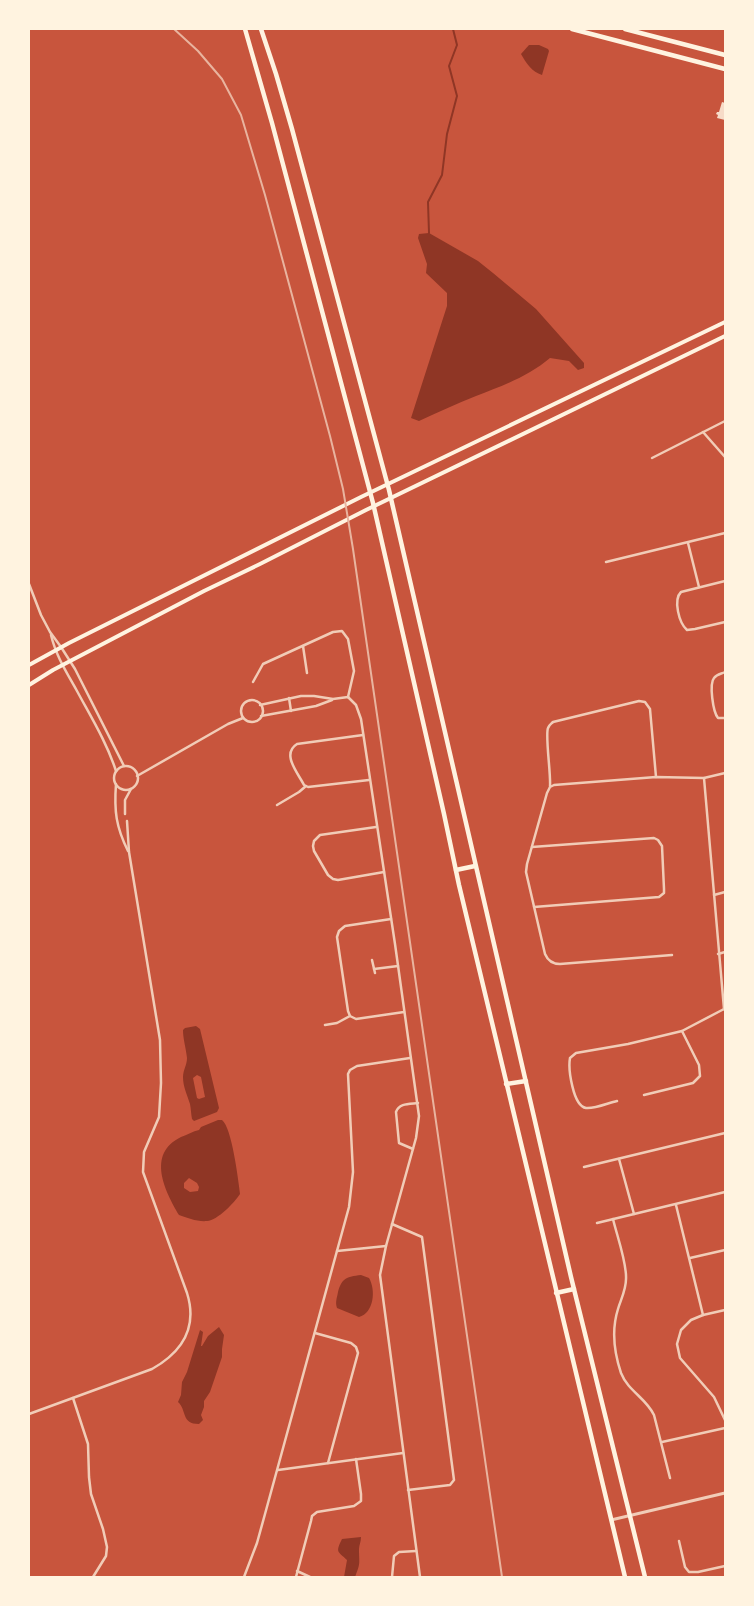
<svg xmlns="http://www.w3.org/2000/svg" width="754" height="1606" font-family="'Golos Text',sans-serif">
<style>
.water{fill:#8f3625;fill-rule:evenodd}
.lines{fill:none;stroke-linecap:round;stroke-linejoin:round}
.stream{stroke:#8f3625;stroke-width:2}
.building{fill:#f7dbc8}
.minor{stroke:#f1ccb7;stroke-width:2.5}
.tertiary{stroke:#f1ccb7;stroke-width:3}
.secondary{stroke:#fff3e0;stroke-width:4}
.primary{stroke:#fff3e0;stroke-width:4.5}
.rail{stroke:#e9b49f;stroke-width:2}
</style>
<rect width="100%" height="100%" fill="#c8553d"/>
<g class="water">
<path d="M529,45h10l9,4 1,2 -7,24c-10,-3 -16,-12 -21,-21z"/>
<path d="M429,233l49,28 15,12 43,36 48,54v5l-6,2 -9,-9 -19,-3c-21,18 -48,28 -74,38 -20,8 -38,16 -57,25l-8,-3 36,-112v-13l-21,-20 1,-9 -9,-26 1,-4z"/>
<path d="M196,1026l4,3 19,79 -2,4 -23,9 -2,-2c-1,-5 -1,-10 -2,-15 -3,-10 -7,-17 -7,-27 0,-7 4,-12 4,-19 -1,-10 -4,-19 -4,-28l2,-2zM197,1075l4,2 4,20 -6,2 -2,-1 -4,-20z"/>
<path d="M218,1120h4c10,8 16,59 18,74 -6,9 -22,26 -33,27 -9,1 -20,-3 -28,-6 -14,-24 -33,-61 2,-78 6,-2 12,-6 18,-7l2,-3zM189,1178l8,5 2,4 -1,4 -8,1 -6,-4v-5z"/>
<path d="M361,1275l8,3c7,12 5,35 -10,39l-22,-9c-2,-6 0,-10 1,-16 4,-14 8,-15 23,-17z"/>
<path d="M219,1327l5,8 -2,14v8l-12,35 -6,9v6l-3,8 2,5 -4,4c-18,0 -12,-14 -21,-22l3,-7 1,-13 5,-10 13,-42 3,2 -2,14h1l6,-10z"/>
<path d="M361,1537c0,5 -2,8 -2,12 0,15 2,13 -4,28h-11l3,-17c-9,-9 -12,-7 -5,-21z"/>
</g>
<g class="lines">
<polyline class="stream" points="429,233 428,202 442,175 447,134 457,96 449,66 457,45 453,29"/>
</g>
<polygon class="building" points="722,102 725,103 725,120 717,118 718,115 716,114 717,112 719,112"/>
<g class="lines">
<g class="minor">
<polyline points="703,432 725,457"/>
<polyline points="652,458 725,421"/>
<polyline points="688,543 699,587"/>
<polyline points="606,562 725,533"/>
<path d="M725,581l-44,11c-8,8 -2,31 6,38l8,-1 30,-7"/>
<polyline points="29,584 41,615 50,632 61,647 75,669 124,766"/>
<path d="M51,635c5,21 16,38 26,56 14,26 30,52 39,80"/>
<polyline points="303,646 307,673"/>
<path d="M725,672c-4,2 -8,2 -11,6 -5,6 -1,34 4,40h7"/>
<polyline points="253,682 263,664 333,632 342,631 348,639 354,671 348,697"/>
<polyline points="348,697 356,705 361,719 395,944 419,1116 416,1138 386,1246 380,1275 420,1577"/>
<polyline points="289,698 291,711"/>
<circle cx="252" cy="711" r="11"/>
<polyline points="260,705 301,696 314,696 333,699 348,697"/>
<polyline points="261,716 316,706 332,700"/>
<path d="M363,735l-66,9c-16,10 1,29 7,41l4,2 61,-7"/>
<circle cx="126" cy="778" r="12"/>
<polyline points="137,776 228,724 243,718"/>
<polyline points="704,778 724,1009 725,1010"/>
<path d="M116,784c-2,27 0,43 12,67"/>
<path d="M550,786c1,-12 -5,-51 -2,-58 1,-3 3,-4 5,-6l86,-21 6,1 5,7 6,68"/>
<polyline points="277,805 299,792 306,786"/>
<polyline points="125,814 125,800 131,789"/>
<polyline points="376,827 320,835 314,841 313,846 314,851 328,875 333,879 338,880 384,872"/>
<polyline points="532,847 654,838 658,840 662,846 664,889 664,893 659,897 534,907"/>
<polyline points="714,895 725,892"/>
<polyline points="391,919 345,926 339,931 337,937 348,1011 350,1016 356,1019 404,1012"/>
<polyline points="718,954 725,952"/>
<path d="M672,955l-112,9c-7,0 -12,-3 -15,-10l-19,-82 1,-8 20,-71 3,-6 4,-2 102,-8 48,1 21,-5"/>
<polyline points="372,960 375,973"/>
<polyline points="374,969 398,966"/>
<polyline points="325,1025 337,1023 350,1016"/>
<polyline points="644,1095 693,1083 700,1076 699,1065 682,1031"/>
<path d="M617,1101c-9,2 -22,8 -31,7 -13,-2 -18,-39 -16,-50l6,-5 52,-9 54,-13 42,-22"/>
<path d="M413,1149l-14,-6 -3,-31c3,-9 13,-8 22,-9"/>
<polyline points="619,1159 634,1214"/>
<polyline points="584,1167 725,1133"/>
<polyline points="676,1205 703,1315"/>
<path d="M613,1219c4,17 14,44 13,60 0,11 -5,20 -8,30 -7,22 -4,43 3,64 7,18 25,25 33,42l16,63"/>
<polyline points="597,1223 725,1192"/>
<polyline points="392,1224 422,1237 454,1480 450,1485 408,1490"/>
<polyline points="337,1251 386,1246"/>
<polyline points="690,1258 725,1250"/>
<polyline points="725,1310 703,1315 691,1320 681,1330 677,1344 680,1358 714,1397 725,1420"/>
<polyline points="315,1333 351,1343 356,1347 358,1353 328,1463"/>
<polyline points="73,1398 88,1444 89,1477 91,1494 103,1529 107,1547 106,1556 93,1577"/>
<path d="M29,1414l123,-45c30,-17 46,-41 35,-76l-44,-121 1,-20 15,-35 2,-34 -1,-43 -31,-188 -2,-31"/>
<polyline points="662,1442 725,1428"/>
<polyline points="278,1470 403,1453"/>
<polyline points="679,1541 685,1567 689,1572 698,1572 725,1566"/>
<polyline points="297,1571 310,1577"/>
<polyline points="244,1577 257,1543 265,1514 349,1207 353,1172 348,1074 350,1070 357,1066 410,1058"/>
<polyline points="296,1577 311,1521 312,1516 317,1512 354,1506 361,1501 361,1494 356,1459"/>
<polyline points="392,1577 394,1556 399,1552 416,1551"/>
</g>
<polyline class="tertiary" points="611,1520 725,1493"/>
<g class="secondary">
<polyline points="29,665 69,643 361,497 725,322"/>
<polyline points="29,685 53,670 204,591 260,564 366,510 725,336"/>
</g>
<g class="primary">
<polyline points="245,29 272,123 373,503 444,814 459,885 625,1577"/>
<polyline points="261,29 276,74 292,129 389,490 571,1277 645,1577"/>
<polyline points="572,29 725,69"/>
<polyline points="625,29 725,55"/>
<polyline points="456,870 475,866"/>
<polyline points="506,1084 526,1081"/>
<polyline points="556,1293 574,1289"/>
</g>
<polyline class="rail" points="174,29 198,51 222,79 241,115 265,195 330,436 343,489 353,549 502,1577"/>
</g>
<rect width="754" height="1606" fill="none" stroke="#fff3e0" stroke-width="60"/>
</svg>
